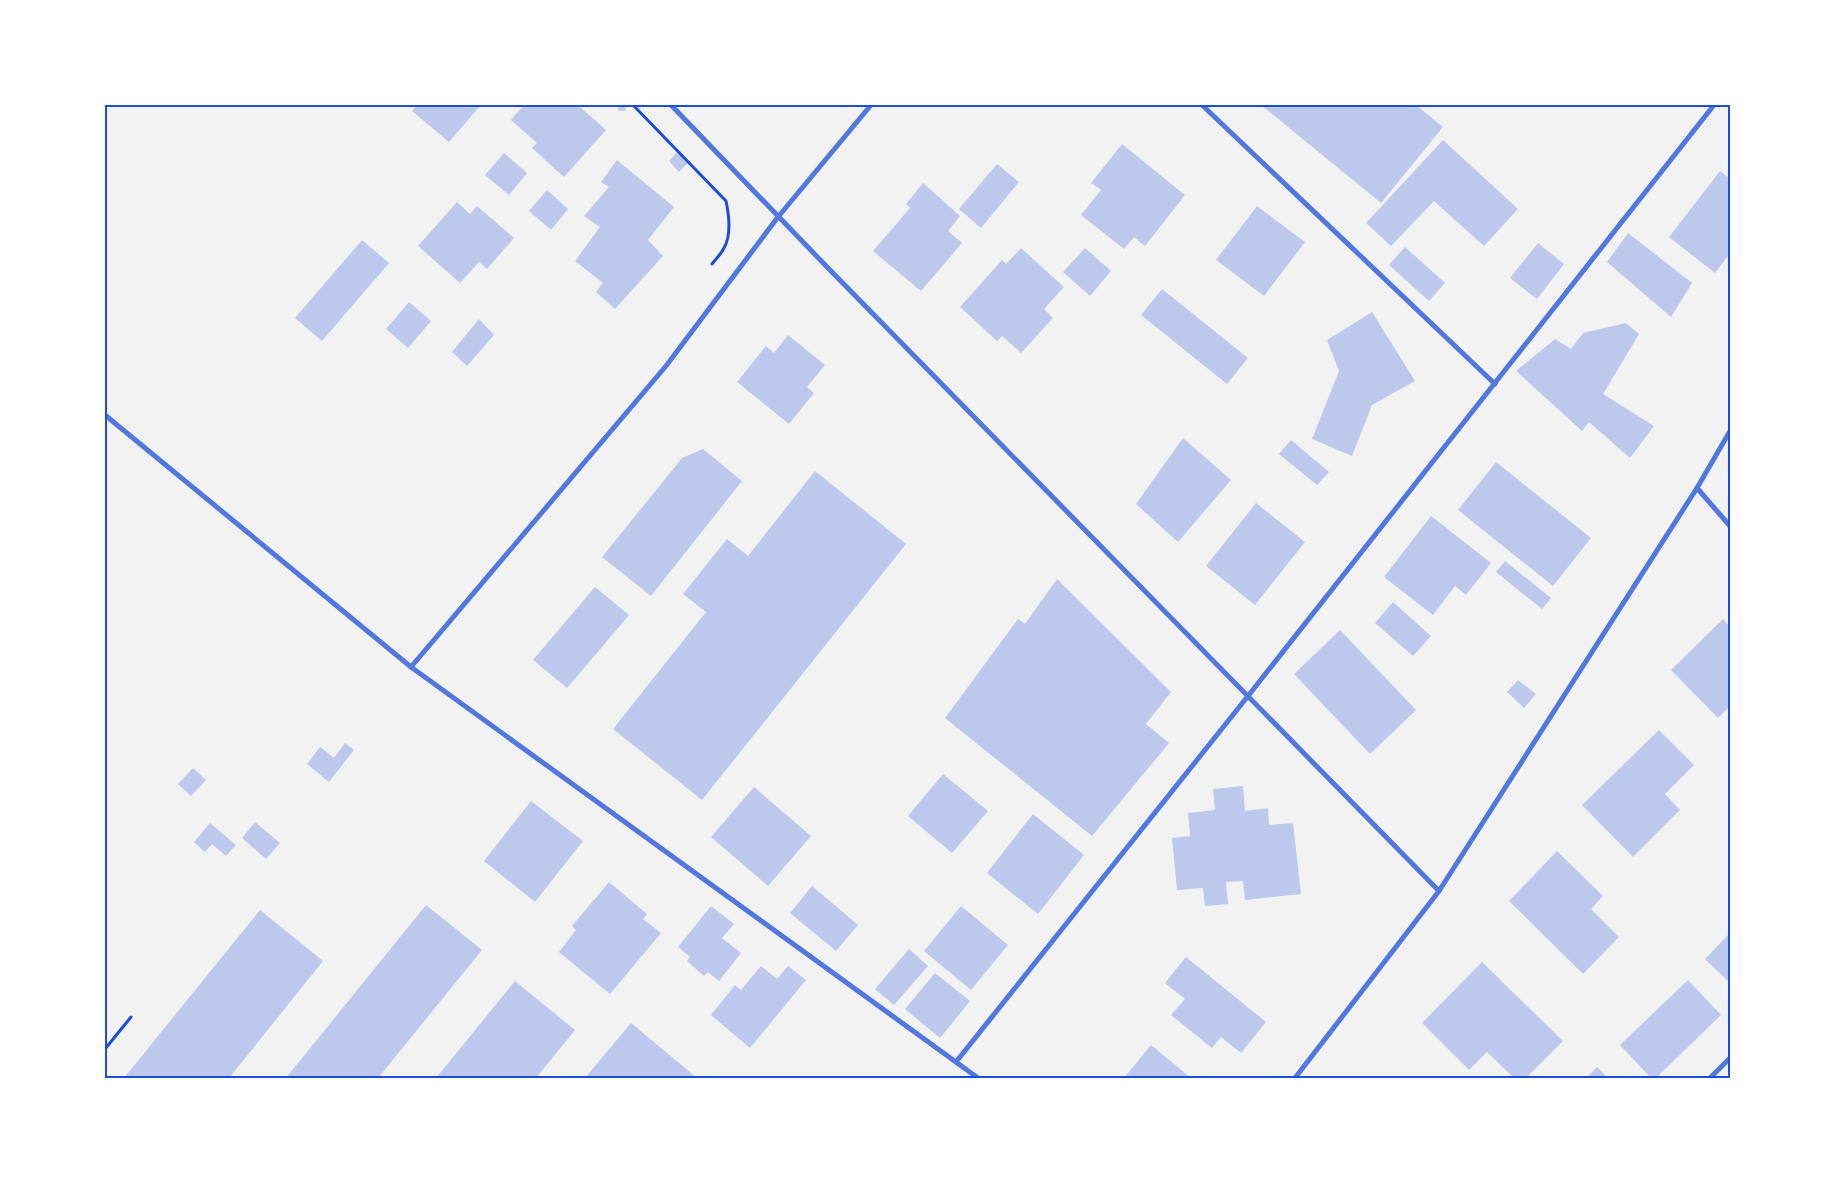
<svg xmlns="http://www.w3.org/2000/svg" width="1835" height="1183" font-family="'IBM Plex Sans',sans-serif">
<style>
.building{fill:#bdc9ec}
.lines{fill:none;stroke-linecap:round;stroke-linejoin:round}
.path{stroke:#1d4ed8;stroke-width:3}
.minor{stroke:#5277de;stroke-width:5}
.neatline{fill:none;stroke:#1d4ed8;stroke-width:2}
</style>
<rect width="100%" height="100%" fill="#f2f2f2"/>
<g class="building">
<polygon points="417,105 481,105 449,142 412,111"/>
<polygon points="524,105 578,105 606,130 564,177 532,148 537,143 511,120"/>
<polygon points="619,105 626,105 625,111 618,110"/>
<polygon points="1261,105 1416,105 1443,127 1381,203"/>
<polygon points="1443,140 1518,209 1484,246 1434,201 1391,246 1366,223"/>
<polygon points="1122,144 1185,195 1145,246 1134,237 1124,249 1081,215 1101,190 1091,183"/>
<polygon points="677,152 688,163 679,172 669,161"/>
<polygon points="504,153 527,173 509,195 485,175"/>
<polygon points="617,160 674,207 648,240 663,256 615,309 596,292 603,283 575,261 600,227 584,216 609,187 601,182"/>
<polygon points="997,164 1019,182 981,228 959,209"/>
<polygon points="1720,171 1730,179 1730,253 1715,273 1669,237"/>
<polygon points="923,183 960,216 948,231 962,243 921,291 873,251 910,208 906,204"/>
<polygon points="547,190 568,209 551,230 529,211"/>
<polygon points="457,202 470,214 477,206 514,238 487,269 479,262 460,283 418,246"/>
<polygon points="1257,206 1305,242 1264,296 1216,260"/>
<polygon points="1628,233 1692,283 1671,317 1607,262"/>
<polygon points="362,240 389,263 322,341 295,318"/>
<polygon points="1538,243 1564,264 1537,299 1510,278"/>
<polygon points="1405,247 1445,283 1429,301 1389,265"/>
<polygon points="1021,248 1064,287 1044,309 1053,318 1021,353 1002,336 997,341 960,307 1002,260 1006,264"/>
<polygon points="1085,248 1111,271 1090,296 1063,272"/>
<polygon points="1162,289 1248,358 1227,384 1141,315"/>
<polygon points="409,302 431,321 408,348 386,329"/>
<polygon points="1372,312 1415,381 1372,405 1352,456 1312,439 1339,371 1327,340"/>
<polygon points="479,319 494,335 467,366 452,352"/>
<polygon points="1626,323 1639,334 1603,394 1654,426 1630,458 1589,422 1582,431 1516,371 1555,339 1571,349 1583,333"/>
<polygon points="788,335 825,365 807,387 814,393 789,424 737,382 766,346 774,353"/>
<polygon points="1183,438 1231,480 1178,542 1136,504"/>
<polygon points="1291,440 1329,472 1317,485 1279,454"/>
<polygon points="703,449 742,481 651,596 602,557 682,458"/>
<polygon points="1496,462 1591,538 1553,586 1458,510"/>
<polygon points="815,471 906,544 702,800 613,729 706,612 683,594 727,539 748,556"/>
<polygon points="1256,503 1305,542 1255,605 1206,566"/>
<polygon points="1431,516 1491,563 1466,595 1455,586 1433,615 1384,577"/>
<polygon points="1505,561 1551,598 1542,609 1496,572"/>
<polygon points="1057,579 1171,692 1146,724 1169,743 1092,836 945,718 1018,619 1025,624"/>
<polygon points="595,587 629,615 567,688 533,660"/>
<polygon points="1393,602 1431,636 1413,656 1375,623"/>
<polygon points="1723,619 1730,627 1730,706 1718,718 1671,670"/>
<polygon points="1340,630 1416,710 1370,754 1294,674"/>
<polygon points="1518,680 1536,694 1524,708 1507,692"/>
<polygon points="1659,730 1694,765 1665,794 1680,810 1633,857 1582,805"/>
<polygon points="345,743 354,750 329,782 307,764 320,747 334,758"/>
<polygon points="193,768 206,780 191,796 178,784"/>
<polygon points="943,774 988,811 952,853 908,816"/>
<polygon points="1243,786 1245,811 1268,808 1269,825 1293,823 1301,894 1245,900 1243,881 1226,882 1228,904 1205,906 1203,888 1177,890 1172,838 1190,836 1188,813 1215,810 1213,789"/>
<polygon points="754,787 811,836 768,886 711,837"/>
<polygon points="531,801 583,841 535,902 484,861"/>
<polygon points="1033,814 1084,855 1038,914 987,873"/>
<polygon points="255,822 280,843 266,859 242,838"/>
<polygon points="210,823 236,845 226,856 212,844 205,852 194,842"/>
<polygon points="1557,851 1603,896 1591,909 1619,937 1583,974 1509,901"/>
<polygon points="609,882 647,914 643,919 661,933 610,994 559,952 576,930 572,926"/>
<polygon points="812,886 858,925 836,951 790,913"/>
<polygon points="426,905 482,950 378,1078 286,1078"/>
<polygon points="711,906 734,924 722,938 741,953 719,981 708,972 704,976 687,961 690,957 678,947"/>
<polygon points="961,906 1008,945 971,990 924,951"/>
<polygon points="260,910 323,961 229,1078 124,1078"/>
<polygon points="1730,933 1730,983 1705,959"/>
<polygon points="909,949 928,966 894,1005 875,989"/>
<polygon points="1186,957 1266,1022 1241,1053 1221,1037 1212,1048 1171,1015 1185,999 1165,983"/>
<polygon points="1482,962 1563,1041 1526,1078 1514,1078 1487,1052 1469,1070 1422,1023"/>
<polygon points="761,966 777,979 788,966 806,980 750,1048 711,1015 735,985 741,990"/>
<polygon points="935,973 970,1001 940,1038 905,1009"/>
<polygon points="1688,980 1721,1015 1656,1078 1651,1078 1620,1045"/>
<polygon points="515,981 575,1030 536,1078 436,1078"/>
<polygon points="631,1023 697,1078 585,1078"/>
<polygon points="1151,1045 1191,1078 1124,1078"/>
<polygon points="1597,1067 1608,1078 1586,1078"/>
</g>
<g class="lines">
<g class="path">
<path d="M633,105l93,96c3,14 6,33 -2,47 -3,6 -8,11 -12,16"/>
<polyline points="105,1049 131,1017"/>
</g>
<g class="minor">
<polyline points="671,105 829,269 1439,891"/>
<polyline points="1202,105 1495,384"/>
<polyline points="105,415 411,667 978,1078"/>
<polyline points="1697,488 1730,526"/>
<polyline points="411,667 666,366 778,217 871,105"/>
<polyline points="956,1062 1248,696 1714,105"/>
<polyline points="1295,1078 1439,891 1697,488 1730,431"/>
<polyline points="1710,1078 1730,1058"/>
</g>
</g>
<rect width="1835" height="1183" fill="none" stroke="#ffffff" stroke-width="212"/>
<rect x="106" y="106" width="1623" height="971" class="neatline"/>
</svg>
